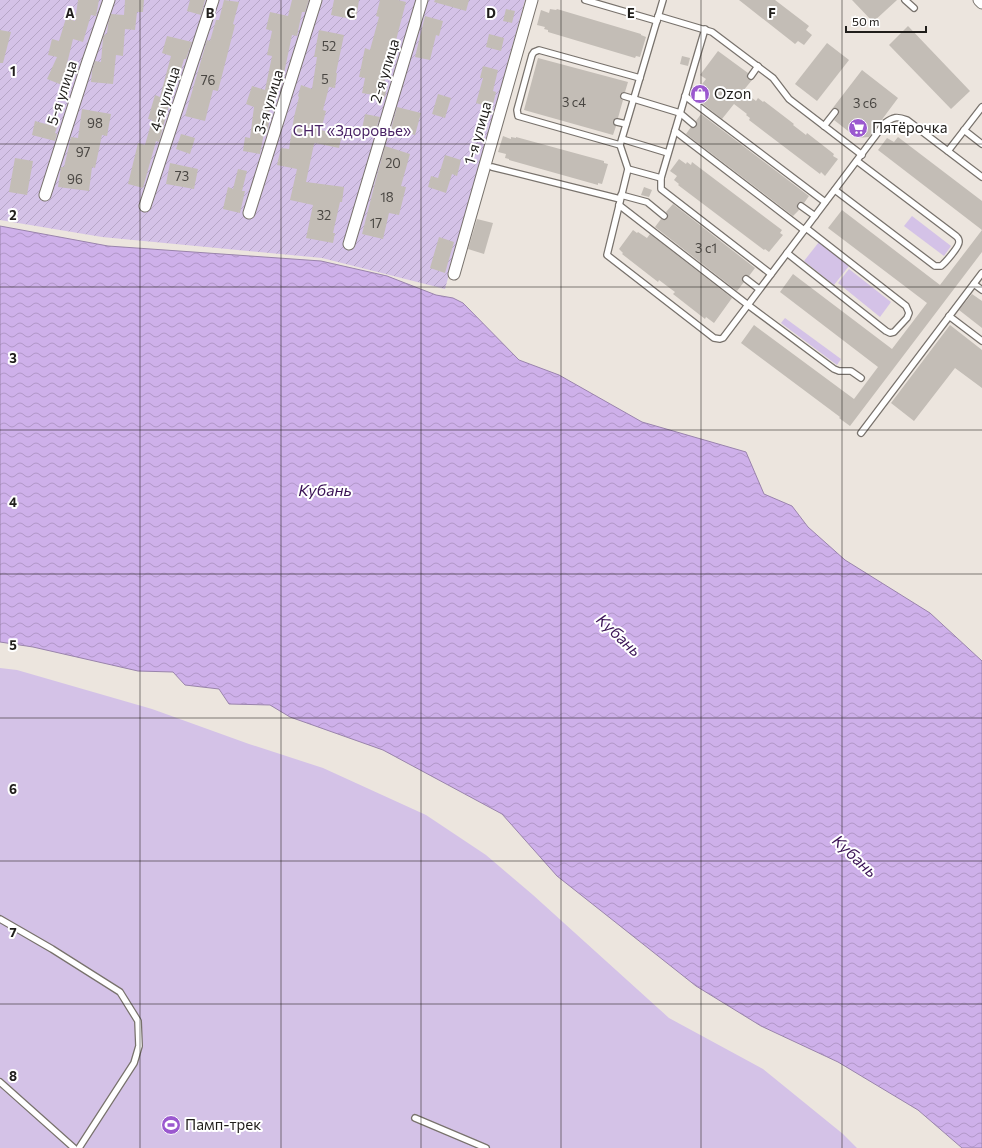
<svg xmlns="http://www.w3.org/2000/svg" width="982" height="1148" font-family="Commissioner,sans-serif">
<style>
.park{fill:#d4c2e7}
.garden{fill:url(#garden-furrows)}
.water{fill:url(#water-waves);stroke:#9a84ac}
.building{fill:#c3bdb6}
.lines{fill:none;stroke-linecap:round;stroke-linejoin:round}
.service-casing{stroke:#78726c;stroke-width:8}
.minor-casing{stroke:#78726c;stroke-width:13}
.service{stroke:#fff;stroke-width:5.5}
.minor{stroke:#fff;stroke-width:11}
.grid{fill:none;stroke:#201e1b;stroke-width:1;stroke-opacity:0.55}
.labels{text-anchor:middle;stroke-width:4;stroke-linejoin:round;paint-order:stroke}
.number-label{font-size:13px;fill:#494642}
.street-label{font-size:15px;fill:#201e1b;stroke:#fff}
.poi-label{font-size:15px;fill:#201e1b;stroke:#fff;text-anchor:start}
.park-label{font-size:15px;fill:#492265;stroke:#fff}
.water-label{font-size:16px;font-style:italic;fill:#391154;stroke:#fff}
.grid-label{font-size:13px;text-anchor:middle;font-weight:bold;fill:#201e1b;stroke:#fff;stroke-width:4;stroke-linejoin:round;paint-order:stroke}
</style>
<defs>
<pattern id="garden-furrows" width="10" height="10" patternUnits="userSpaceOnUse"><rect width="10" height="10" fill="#d4c2e7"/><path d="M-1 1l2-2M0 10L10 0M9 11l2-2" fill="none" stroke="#b6a6c6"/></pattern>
<pattern id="water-waves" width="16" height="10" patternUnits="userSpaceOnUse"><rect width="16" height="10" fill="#ceb0ea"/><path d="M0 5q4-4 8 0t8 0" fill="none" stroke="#b197c8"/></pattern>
</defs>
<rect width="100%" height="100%" fill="#ece5de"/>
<g class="park">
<polygon points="912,216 951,246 944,256 904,226"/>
<polygon points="819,242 849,266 834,285 804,261"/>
<polygon points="849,269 891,302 880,317 838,283"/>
<polygon points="785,318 841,359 837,365 781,323"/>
<polygon points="0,668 17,670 152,709 249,744 323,768 426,815 486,855 533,895 669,1018 763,1069 843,1134 857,1148 0,1148"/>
</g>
<polygon class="garden" points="0,0 525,0 445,289 322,258 102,237 0,220"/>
<polygon class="water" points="0,226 108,246 321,261 387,276 436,295 453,298 463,303 519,360 559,375 642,422 746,452 764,494 792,506 808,527 845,560 930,613 982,661 982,1148 962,1148 918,1110 838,1062 761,1026 696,986 557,876 502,814 383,750 290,717 270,705 229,704 219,689 185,685 173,672 138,671 33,647 0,642"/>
<g class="building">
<polygon points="78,0 99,0 96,16 91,15 83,42 73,39 66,68 74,71 67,87 47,79 57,57 48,55 52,39 59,41 66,18 75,21"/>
<polygon points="125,0 144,0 143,12 137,12 135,30 125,29 123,56 116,55 113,84 91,82 92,71 95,61 101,62 103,38 105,34 107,34 108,24 111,14 124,15"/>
<polygon points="190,0 205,0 201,15 187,11"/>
<polygon points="224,0 239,2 233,24 235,25 218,91 213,90 205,121 185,116 207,40 210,41 216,20 219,20"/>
<polygon points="292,0 309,0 305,12 302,12 297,36 292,35 282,83 279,83 267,118 270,118 268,129 267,133 264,133 260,154 243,151 245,137 250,138 254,107 246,104 252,86 265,90 272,56 267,55 272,31 266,29 270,12 288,16"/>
<polygon points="334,0 359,0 356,20 331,15"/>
<polygon points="380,0 398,0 406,2 394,48 392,47 384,85 387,86 385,97 362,93 365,78 359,77 365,48 370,50 379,17 376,16"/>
<polygon points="435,0 469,0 466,11 434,2"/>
<polygon points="739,0 775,0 809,26 806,30 812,35 804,45 798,41 795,44"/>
<polygon points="852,0 897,0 873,22"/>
<polygon points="506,9 515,11 512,23 503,21"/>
<polygon points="550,9 556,10 557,9 641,34 641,35 646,37 640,57 636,56 635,58 548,32 548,30 544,29 545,27 537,25 541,10 549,13"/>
<polygon points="425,16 443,21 439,36 436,35 430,60 415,57"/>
<polygon points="908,26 970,91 951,109 889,45"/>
<polygon points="0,30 11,32 3,63 0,63"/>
<polygon points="319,30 344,35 336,73 337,73 335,88 329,87 323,110 326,111 321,130 342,135 339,148 315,143 314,144 306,182 344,187 342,202 340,202 333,233 335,233 333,243 306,238 313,205 290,200 297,169 277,165 281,148 289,149 294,117 299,97 298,96 301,85 312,89 317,57 314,57"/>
<polygon points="489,34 504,38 501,51 486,47"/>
<polygon points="167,36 192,42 186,59 184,59 176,87 174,87 159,142 156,141 143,188 128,184 138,143 145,145 152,120 148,119 155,95 160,97 171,56 162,53"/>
<polygon points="827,43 849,60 817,101 795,84"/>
<polygon points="718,51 748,73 747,78 752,80 743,91 756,101 758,98 763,102 764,101 794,124 793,125 806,135 807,133 834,154 833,156 838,159 825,176 821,172 820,174 749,120 750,118 746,115 747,114 734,104 722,119 693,96 706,79 700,75"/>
<polygon points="682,56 690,58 688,66 680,64"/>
<polygon points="538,58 628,82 625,92 621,93 620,95 621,99 623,100 618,118 615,118 613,121 613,124 616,126 613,135 524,110"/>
<polygon points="483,66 498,70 493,91 496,92 492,108 476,103 483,78 480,78"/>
<polygon points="862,70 898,98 869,137 857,138 834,120 838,115 839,111 836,108 832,109"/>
<polygon points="438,94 451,98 445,118 432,114"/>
<polygon points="397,107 421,113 415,135 391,129"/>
<polygon points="82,109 111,114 107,136 102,135 95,168 92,167 89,191 58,187 61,167 64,167 71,137 78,138"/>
<polygon points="365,114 380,117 377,126 375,126 374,131 362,129"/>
<polygon points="701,114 809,196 804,203 801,202 798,203 797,206 799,210 793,216 686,134 691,127 694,128 696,126 697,123 696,121"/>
<polygon points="35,121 57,127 55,133 57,134 55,141 32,135"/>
<polygon points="181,134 195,138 190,154 176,149"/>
<polygon points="503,136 511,139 511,137 516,138 516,137 604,161 604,163 608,164 602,184 598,183 598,185 509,160 509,159 505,158 506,154 498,152"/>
<polygon points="898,137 982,201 982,230 878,150 887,138 894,142"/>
<polygon points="385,146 410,154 401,186 406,187 399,215 389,213 383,239 362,234 376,179"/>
<polygon points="445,155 461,160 457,176 452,174 446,193 428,187 431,176 438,178"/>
<polygon points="15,158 33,161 27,195 9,192"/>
<polygon points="679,159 686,164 687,162 691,165 692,162 782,230 780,233 783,235 769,252 765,249 764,250 678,185 679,184 674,180 677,176 670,171"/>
<polygon points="170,163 198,169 194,189 166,184"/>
<polygon points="238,169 247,171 242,191 245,191 240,213 223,209 228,187 233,189"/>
<polygon points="644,187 652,190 649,197 641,195"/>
<polygon points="673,204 755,268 749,276 746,275 743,276 742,279 744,282 737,291 655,227 661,219 665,220 667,218 668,215 666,212"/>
<polygon points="842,210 940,285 982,230 982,252 850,426 839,418 840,417 741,343 754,325 854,399 878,367 780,292 793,274 892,349 927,303 828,228"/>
<polygon points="477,219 493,223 484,254 468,249"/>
<polygon points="633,230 637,233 638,232 647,238 650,234 732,298 714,323 706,317 705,319 673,294 675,292 659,280 658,282 622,254 623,253 619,249"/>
<polygon points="439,237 454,242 445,273 430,268"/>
<polygon points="972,294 982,301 982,328 959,310"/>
<polygon points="950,325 982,350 982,388 955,368 914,421 891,403"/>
</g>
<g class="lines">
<g class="service-casing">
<g id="service">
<polyline points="585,0 657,21"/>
<path d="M663,0l-43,145 8,24 -21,86 107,83 6,1 3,-1 162,-215c8,-6 12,-7 22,-3l75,57"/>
<polyline points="905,0 914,8"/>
<polyline points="658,16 712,32 773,78 789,99 862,155"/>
<polyline points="705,29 661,178 661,189 771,274"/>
<polyline points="751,76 758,66"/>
<polyline points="624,96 680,113 693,124"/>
<polyline points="685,96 825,202"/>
<polyline points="617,122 626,124"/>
<polyline points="824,126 835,112"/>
<polyline points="964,130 982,144"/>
<polyline points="675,131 804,230"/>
<polyline points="622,139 668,153"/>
<polyline points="620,145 518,116 517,110 532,55 534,52 539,50 640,78"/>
<polyline points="948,151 982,107"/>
<polyline points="492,167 620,199"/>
<polyline points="628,169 661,178"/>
<path d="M835,190l100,76h6c4,-3 18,-19 18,-24 0,-4 -1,-4 -3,-6l-99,-75"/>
<polyline points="621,195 647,202 664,216"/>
<polyline points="619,205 748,305 834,369 839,371 851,371 861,378"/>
<polyline points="801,206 815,216"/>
<polyline points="787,253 886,331 890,333 894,332 907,318 909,313 906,306 806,228"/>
<polyline points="746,279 759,289"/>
<polyline points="974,284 982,290"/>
<polyline points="949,316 982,341"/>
<polyline points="861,433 982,273"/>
<polyline points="0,919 52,949 120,992 138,1021 139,1046 134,1063 79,1148"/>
<polyline points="0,1082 74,1148"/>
<polyline points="415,1118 486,1148"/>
</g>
</g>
<g class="minor-casing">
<g id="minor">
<polyline points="979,0 982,3"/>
<polyline points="45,195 87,64 109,0"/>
<polyline points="145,206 213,0"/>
<polyline points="249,213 316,0"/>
<polyline points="349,244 422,0"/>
<polyline points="454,274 532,0"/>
</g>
</g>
<use href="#service" class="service"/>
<use href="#minor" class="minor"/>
</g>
<path class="grid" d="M140,0v1148M281,0v1148M421,0v1148M561,0v1148M701,0v1148M842,0v1148M0,144h982M0,287h982M0,430h982M0,574h982M0,718h982M0,861h982M0,1004h982"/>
<defs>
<g id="shop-disc" transform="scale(1)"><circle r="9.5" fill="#9b59cf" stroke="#fff"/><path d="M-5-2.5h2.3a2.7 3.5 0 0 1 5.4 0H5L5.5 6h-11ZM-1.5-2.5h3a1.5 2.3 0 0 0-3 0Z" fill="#fff"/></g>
<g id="supermarket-disc" transform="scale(1)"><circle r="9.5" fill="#9b59cf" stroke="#fff"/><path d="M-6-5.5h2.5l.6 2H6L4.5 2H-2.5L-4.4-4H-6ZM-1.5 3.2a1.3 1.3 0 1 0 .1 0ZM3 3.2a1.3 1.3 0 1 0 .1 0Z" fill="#fff"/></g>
<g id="stadium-disc" transform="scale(1)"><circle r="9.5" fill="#9b59cf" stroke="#fff"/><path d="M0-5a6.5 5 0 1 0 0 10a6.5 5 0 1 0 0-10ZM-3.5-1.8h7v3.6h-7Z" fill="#fff"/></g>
</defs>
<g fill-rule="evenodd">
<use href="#shop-disc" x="700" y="94"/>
<use href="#supermarket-disc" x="858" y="128"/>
<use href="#stadium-disc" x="171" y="1125"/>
</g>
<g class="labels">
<g class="number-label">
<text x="329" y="51">52</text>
<text x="325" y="84">5</text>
<text x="208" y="85">76</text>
<text x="574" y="107">3 c4</text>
<text x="865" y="108">3 с6</text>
<text x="95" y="128">98</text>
<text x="83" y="157">97</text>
<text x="393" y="168">20</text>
<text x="182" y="181">73</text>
<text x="75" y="184">96</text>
<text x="387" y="202">18</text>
<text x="324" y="220">32</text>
<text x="376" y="228">17</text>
<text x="706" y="253">3 с1</text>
</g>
<g class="street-label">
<text transform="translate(385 71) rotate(-73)" y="5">2-я улица</text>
<text transform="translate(62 93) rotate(-72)" y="5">5-я улица</text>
<text transform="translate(165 99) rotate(-72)" y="5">4-я улица</text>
<text transform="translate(269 102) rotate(-73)" y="5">3-я улица</text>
<text transform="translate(478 133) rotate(-74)" y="5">1-я улица</text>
</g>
<g class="poi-label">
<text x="714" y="99">Ozon</text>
<text x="872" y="133">Пятёрочка</text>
<text x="185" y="1130">Памп-трек</text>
</g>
<g class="park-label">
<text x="352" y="136">СНТ «Здоровье»</text>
</g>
<g class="water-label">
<text x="325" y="496">Кубань</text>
<text transform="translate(619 635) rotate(43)" y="6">Кубань</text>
<text transform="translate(855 856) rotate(43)" y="6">Кубань</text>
</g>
</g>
<g class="grid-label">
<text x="70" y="18">A</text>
<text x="210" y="18">B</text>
<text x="351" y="18">C</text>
<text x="491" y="18">D</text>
<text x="631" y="18">E</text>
<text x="772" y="18">F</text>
<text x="13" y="76">1</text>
<text x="13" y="220">2</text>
<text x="13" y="363">3</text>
<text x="13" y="507">4</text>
<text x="13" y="650">5</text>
<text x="13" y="794">6</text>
<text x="13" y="937">7</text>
<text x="13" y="1081">8</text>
</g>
<path d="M846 26v6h80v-6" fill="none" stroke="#201e1b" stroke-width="2"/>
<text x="852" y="26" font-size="12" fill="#201e1b" stroke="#ffffff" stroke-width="3" paint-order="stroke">50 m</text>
</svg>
